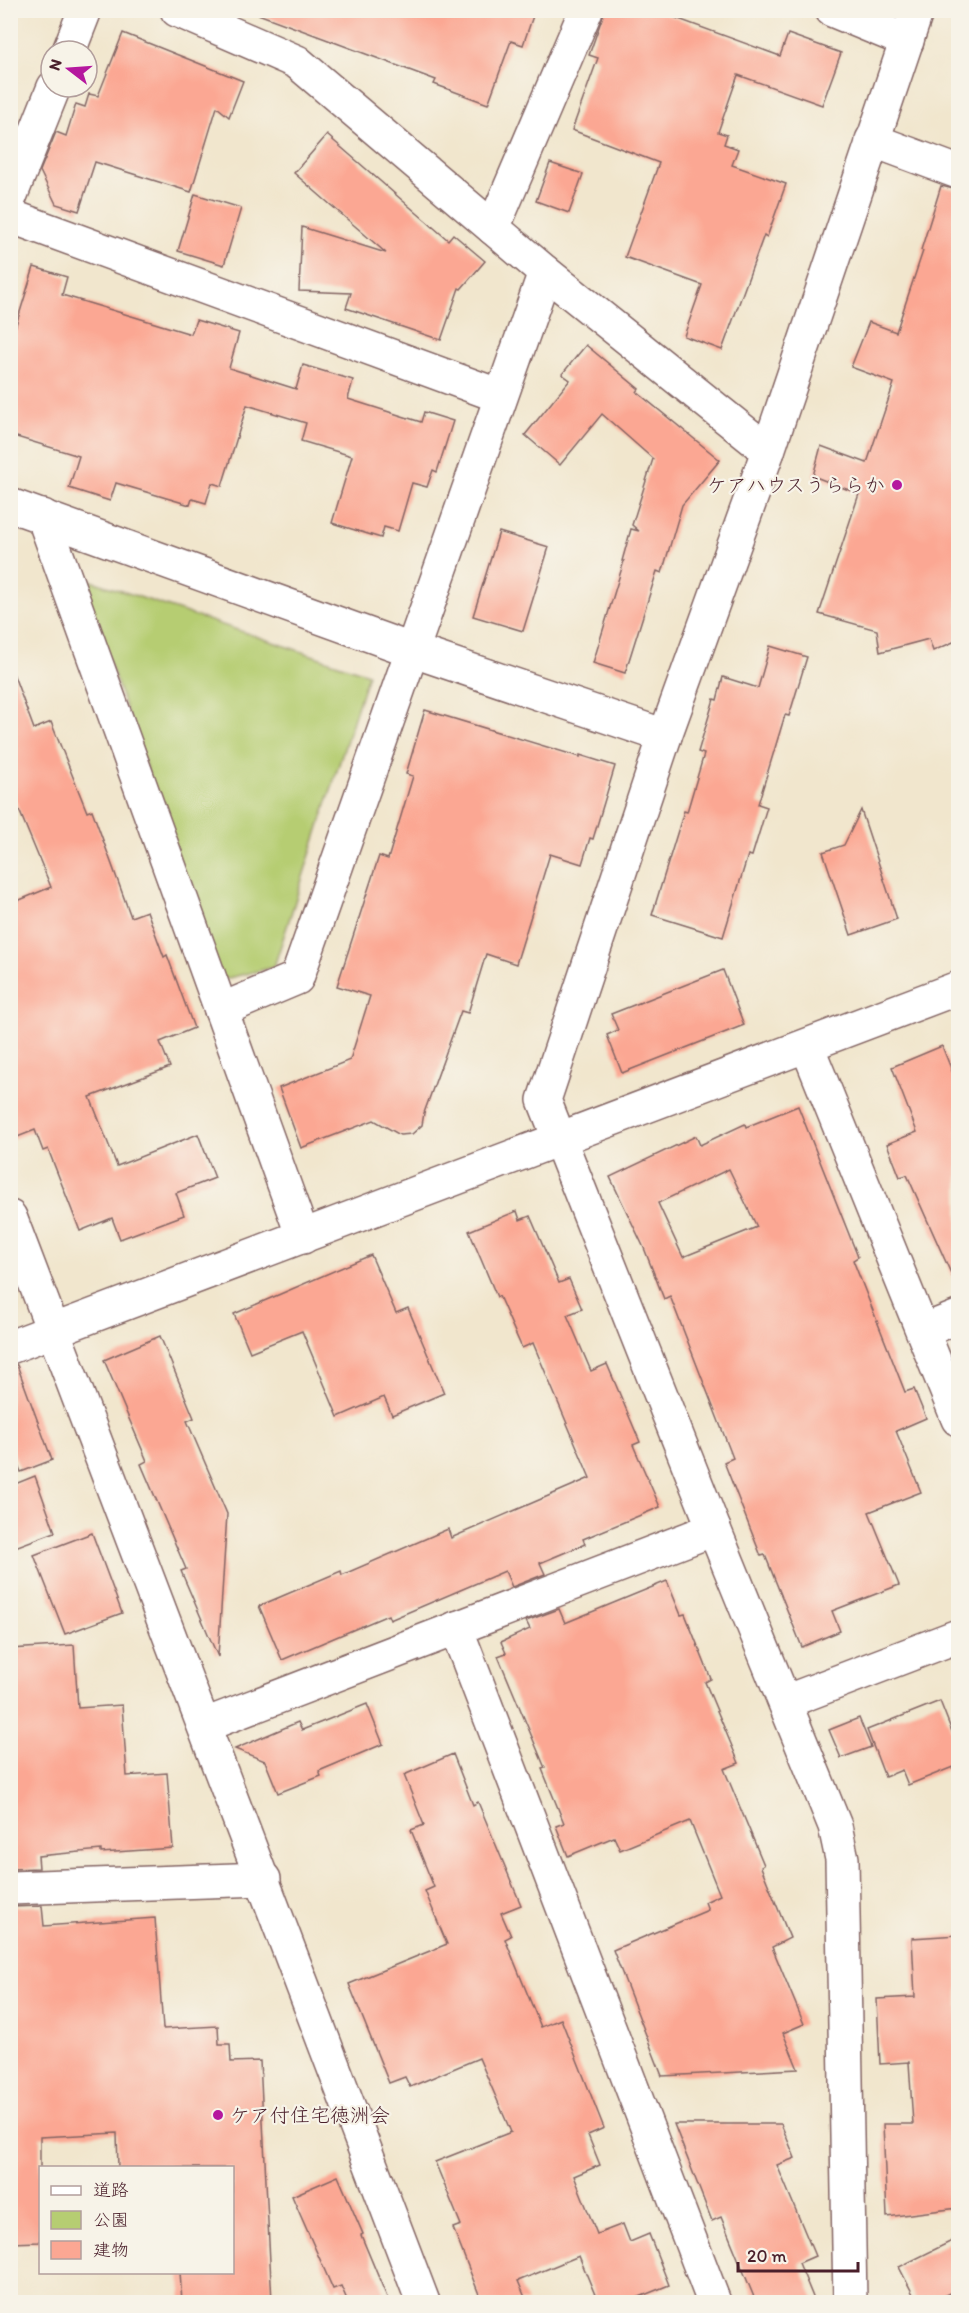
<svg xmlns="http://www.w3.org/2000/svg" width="969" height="2313" font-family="Itim,'Klee One',sans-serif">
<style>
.green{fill:#b6cd72;stroke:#80764e;stroke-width:1.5}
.building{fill:#fba793;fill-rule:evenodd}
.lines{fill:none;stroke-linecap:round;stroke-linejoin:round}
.street-casing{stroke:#846564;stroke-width:36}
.street{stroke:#fff;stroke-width:33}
.poi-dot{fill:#b5179e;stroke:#f7f3e8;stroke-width:2}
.labels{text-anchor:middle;stroke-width:4.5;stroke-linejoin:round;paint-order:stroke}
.poi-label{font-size:20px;fill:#4a1f2b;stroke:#f7f3e8;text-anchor:end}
</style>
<rect width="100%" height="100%" fill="#f7f3e8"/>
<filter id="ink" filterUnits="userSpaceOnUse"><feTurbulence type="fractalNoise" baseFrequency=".0167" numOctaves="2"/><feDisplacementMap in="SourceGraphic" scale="12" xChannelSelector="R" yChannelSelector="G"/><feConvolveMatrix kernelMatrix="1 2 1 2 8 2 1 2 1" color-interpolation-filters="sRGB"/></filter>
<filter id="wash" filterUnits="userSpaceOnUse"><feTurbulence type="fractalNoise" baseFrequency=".008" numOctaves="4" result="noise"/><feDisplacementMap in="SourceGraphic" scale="24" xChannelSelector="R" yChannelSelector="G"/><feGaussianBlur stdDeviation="1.35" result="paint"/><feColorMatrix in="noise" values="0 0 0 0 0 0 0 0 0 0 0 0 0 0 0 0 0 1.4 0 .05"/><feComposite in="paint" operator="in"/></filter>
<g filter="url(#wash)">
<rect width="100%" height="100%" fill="#f1e6cd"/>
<polygon class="green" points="80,577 368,674 274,967 220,980"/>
<g id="blocks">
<g class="building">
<polygon points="258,10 535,10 523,45 511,41 488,104 434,84 436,80 258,14"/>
<polygon points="605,10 654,10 780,56 788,34 841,53 822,105 738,75 718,132 727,135 724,144 738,149 732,165 786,184 767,237 764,235 722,350 684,336 702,285 625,257 659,163 572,130 598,58 589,55"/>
<polygon points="123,33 243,81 229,117 217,107 191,192 95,162 79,211 56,204 40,171 56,132 66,136 76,104 85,107 89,94 98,96"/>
<polygon points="327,135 448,240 453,234 485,261 461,289 459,288 441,340 346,308 351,293 299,291 302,227 386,253 294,173"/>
<polygon points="550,163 583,174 569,213 536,201"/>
<polygon points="941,186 958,190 958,640 933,651 929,639 880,652 877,630 819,614 859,494 813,476 821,446 867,463 894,383 851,367 869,322 896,332 923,251 921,250"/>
<polygon points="195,194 241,208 224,265 178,251"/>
<polygon points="34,267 67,277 62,295 191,334 196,320 239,333 229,368 296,389 303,365 353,380 348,399 421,422 424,412 453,421 437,472 433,470 427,487 412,483 398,531 384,527 381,538 332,523 352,456 301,441 306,423 247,405 222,486 212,483 206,503 192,499 190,505 116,483 110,501 69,488 79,456 10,435 10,344"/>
<polygon points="586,345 639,389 637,392 720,460 682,505 662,573 657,571 625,673 593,663 624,561 622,561 631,529 639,531 632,525 653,459 602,414 560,465 525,435 570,380 562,374"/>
<polygon points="499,532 549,547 523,631 473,616"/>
<polygon points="770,646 807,657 789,716 785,715 758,804 767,807 752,856 748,855 723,937 652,915 684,811 687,812 704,754 698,752 714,699 717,700 723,677 758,688"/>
<polygon points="13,673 34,729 51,722 87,812 92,810 131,917 147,911 164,957 167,955 194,1028 160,1042 170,1067 90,1097 117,1166 198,1134 215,1178 176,1193 184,1215 120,1239 112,1218 80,1231 48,1149 43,1151 35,1130 10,1140 10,904 51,887 10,788 10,674"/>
<polygon points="425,710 580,757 580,755 615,766 593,839 590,838 582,864 550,854 516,964 486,954 468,1013 461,1011 424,1113 422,1125 412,1134 400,1135 374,1120 301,1148 279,1088 350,1060 370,996 337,986 379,856 388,859 413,776 406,774"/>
<polygon points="861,810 897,919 851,935 823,852 844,845"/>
<polygon points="723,970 744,1025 622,1073 607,1035 618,1030 611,1014"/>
<polygon points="942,1046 958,1086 958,1289 907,1175 900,1177 887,1144 917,1132 892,1067"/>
<path d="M798,1106l60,151 -5,3 52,132 9,-3 12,29 -30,13 25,61 -52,20 30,73 -67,26 8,20 -38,16 -37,-92 -4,1 -37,-94 9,-4 -63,-162 -6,3 -20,-51 -34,-71 86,-41 4,9 45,-21 1,3zM729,1169l28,58 -74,30 -25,-54z"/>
<polygon points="517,1211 520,1220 530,1216 559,1283 569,1279 582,1309 567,1315 591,1371 607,1364 640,1442 633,1445 660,1507 583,1539 585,1544 540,1563 545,1574 512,1587 505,1571 390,1620 388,1615 282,1660 259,1606 341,1571 342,1575 448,1529 451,1538 590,1478 533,1343 522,1348 499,1296 497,1297 469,1231"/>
<polygon points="371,1255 396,1313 408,1308 444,1393 392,1415 384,1397 338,1417 302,1331 250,1352 234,1314"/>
<polygon points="160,1336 194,1418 187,1421 227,1514 218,1657 181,1571 186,1569 141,1464 147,1461 104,1360"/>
<polygon points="10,1365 17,1365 52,1460 21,1472 10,1445"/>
<polygon points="35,1476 55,1532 10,1549 10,1486"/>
<polygon points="92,1533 122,1613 65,1634 34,1555"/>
<polygon points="667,1581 681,1615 685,1614 711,1679 705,1682 739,1763 724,1769 764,1865 761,1867 790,1938 772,1947 804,2024 783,2033 798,2069 662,2076 613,1950 708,1910 705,1902 720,1895 690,1821 620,1850 614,1837 568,1856 556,1826 564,1823 542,1769 545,1768 498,1656 506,1653 501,1642 530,1629 526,1621 559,1609 565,1623"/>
<polygon points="74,1645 78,1708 122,1705 127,1776 167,1773 173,1848 101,1853 101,1850 38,1856 39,1868 10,1869 10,1649"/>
<polygon points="940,1701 958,1747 958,1765 908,1785 902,1770 885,1777 867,1730"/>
<polygon points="367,1704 383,1744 319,1771 321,1776 278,1793 265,1761 235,1749 298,1722 302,1730"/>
<polygon points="859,1718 871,1747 841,1758 829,1730"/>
<polygon points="453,1754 473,1805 478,1802 521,1905 501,1913 511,1936 505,1939 541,2027 561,2019 604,2128 588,2135 600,2165 574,2176 597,2234 623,2224 630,2242 649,2234 669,2285 627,2302 598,2302 579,2256 518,2281 527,2302 482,2302 453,2228 461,2225 435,2162 511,2132 479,2058 410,2087 405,2077 389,2083 349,1984 447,1944 425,1891 434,1887 411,1830 424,1825 404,1775"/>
<polygon points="42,1906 44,1926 155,1918 163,2029 218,2026 219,2044 230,2044 231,2062 260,2061 272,2302 182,2302 180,2272 232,2272 232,2168 118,2168 117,2133 40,2137 40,2242 10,2243 10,1907"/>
<polygon points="958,1935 958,2208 887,2217 883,2124 913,2124 909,2062 880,2064 877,1999 915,1997 912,1938"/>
<polygon points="674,2124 781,2124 795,2158 777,2165 815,2256 799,2263 815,2302 756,2302 721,2217 712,2221"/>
<polygon points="338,2176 363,2234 361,2235 389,2302 348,2302 341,2286 333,2289 292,2196"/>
<polygon points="958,2238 958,2289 931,2302 917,2302 899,2267"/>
</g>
</g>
</g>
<g filter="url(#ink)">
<use href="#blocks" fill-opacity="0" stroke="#846564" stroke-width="1.5"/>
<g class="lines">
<g class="street-casing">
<g id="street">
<polyline points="177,10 297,62 545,272 768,451"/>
<polyline points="832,10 907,41"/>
<polyline points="69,51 85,10"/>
<polyline points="872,140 958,172"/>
<polyline points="10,197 54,87"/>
<polyline points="10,216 500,396"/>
<polyline points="493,228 586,10"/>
<polyline points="10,505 411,650 665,736"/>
<polyline points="43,516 303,1237"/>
<polyline points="221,1010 297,978 545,272"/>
<polyline points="807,1046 958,1419"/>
<polyline points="10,1217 423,2302"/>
<polyline points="923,1331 958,1317"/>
<polyline points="10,1347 958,988"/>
<polyline points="456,1628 714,2302"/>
<polyline points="785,1702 958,1636"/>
<polyline points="205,1725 714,1529"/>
<polyline points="10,1888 264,1879"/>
<polyline points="850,2302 842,1859 835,1826 714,1529 544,1100 665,736 768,451 917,10"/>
</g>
</g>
<use href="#street" class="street"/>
</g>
</g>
<g class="poi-dot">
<circle cx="897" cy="485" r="6"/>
<circle cx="218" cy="2115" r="6"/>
</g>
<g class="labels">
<g class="poi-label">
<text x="885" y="492">ケアハウスうららか</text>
<text x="230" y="2122" text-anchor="start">ケア付住宅徳洲会</text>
</g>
</g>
<rect width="969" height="2313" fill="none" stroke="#f7f3e8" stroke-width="36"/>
<rect x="39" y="2166" width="195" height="108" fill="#f7f3e8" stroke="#b29e9c" stroke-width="1.5"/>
<rect x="51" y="2186" width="30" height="9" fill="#ffffff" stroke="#b29e9c" stroke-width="1.5"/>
<text x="93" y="2196" font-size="18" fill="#4a1f2b">道路</text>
<rect x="51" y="2211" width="30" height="18" fill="#b6cd72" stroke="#b29e9c" stroke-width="1.5"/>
<text x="93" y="2226" font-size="18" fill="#4a1f2b">公園</text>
<rect x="51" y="2241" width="30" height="18" fill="#fba793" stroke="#b29e9c" stroke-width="1.5"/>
<text x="93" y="2256" font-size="18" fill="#4a1f2b">建物</text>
<g transform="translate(69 69) rotate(287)"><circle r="28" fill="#f7f3e8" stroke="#b29e9c" stroke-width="1.5"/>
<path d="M0-4.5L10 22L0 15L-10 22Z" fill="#b5179e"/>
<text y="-9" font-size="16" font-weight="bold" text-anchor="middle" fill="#4a1f2b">N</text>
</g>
<path d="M738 2262v9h120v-9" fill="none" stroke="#4a1f2b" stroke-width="3"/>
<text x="747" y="2262" font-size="18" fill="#4a1f2b" stroke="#f7f3e8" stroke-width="4.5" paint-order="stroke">20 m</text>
</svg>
